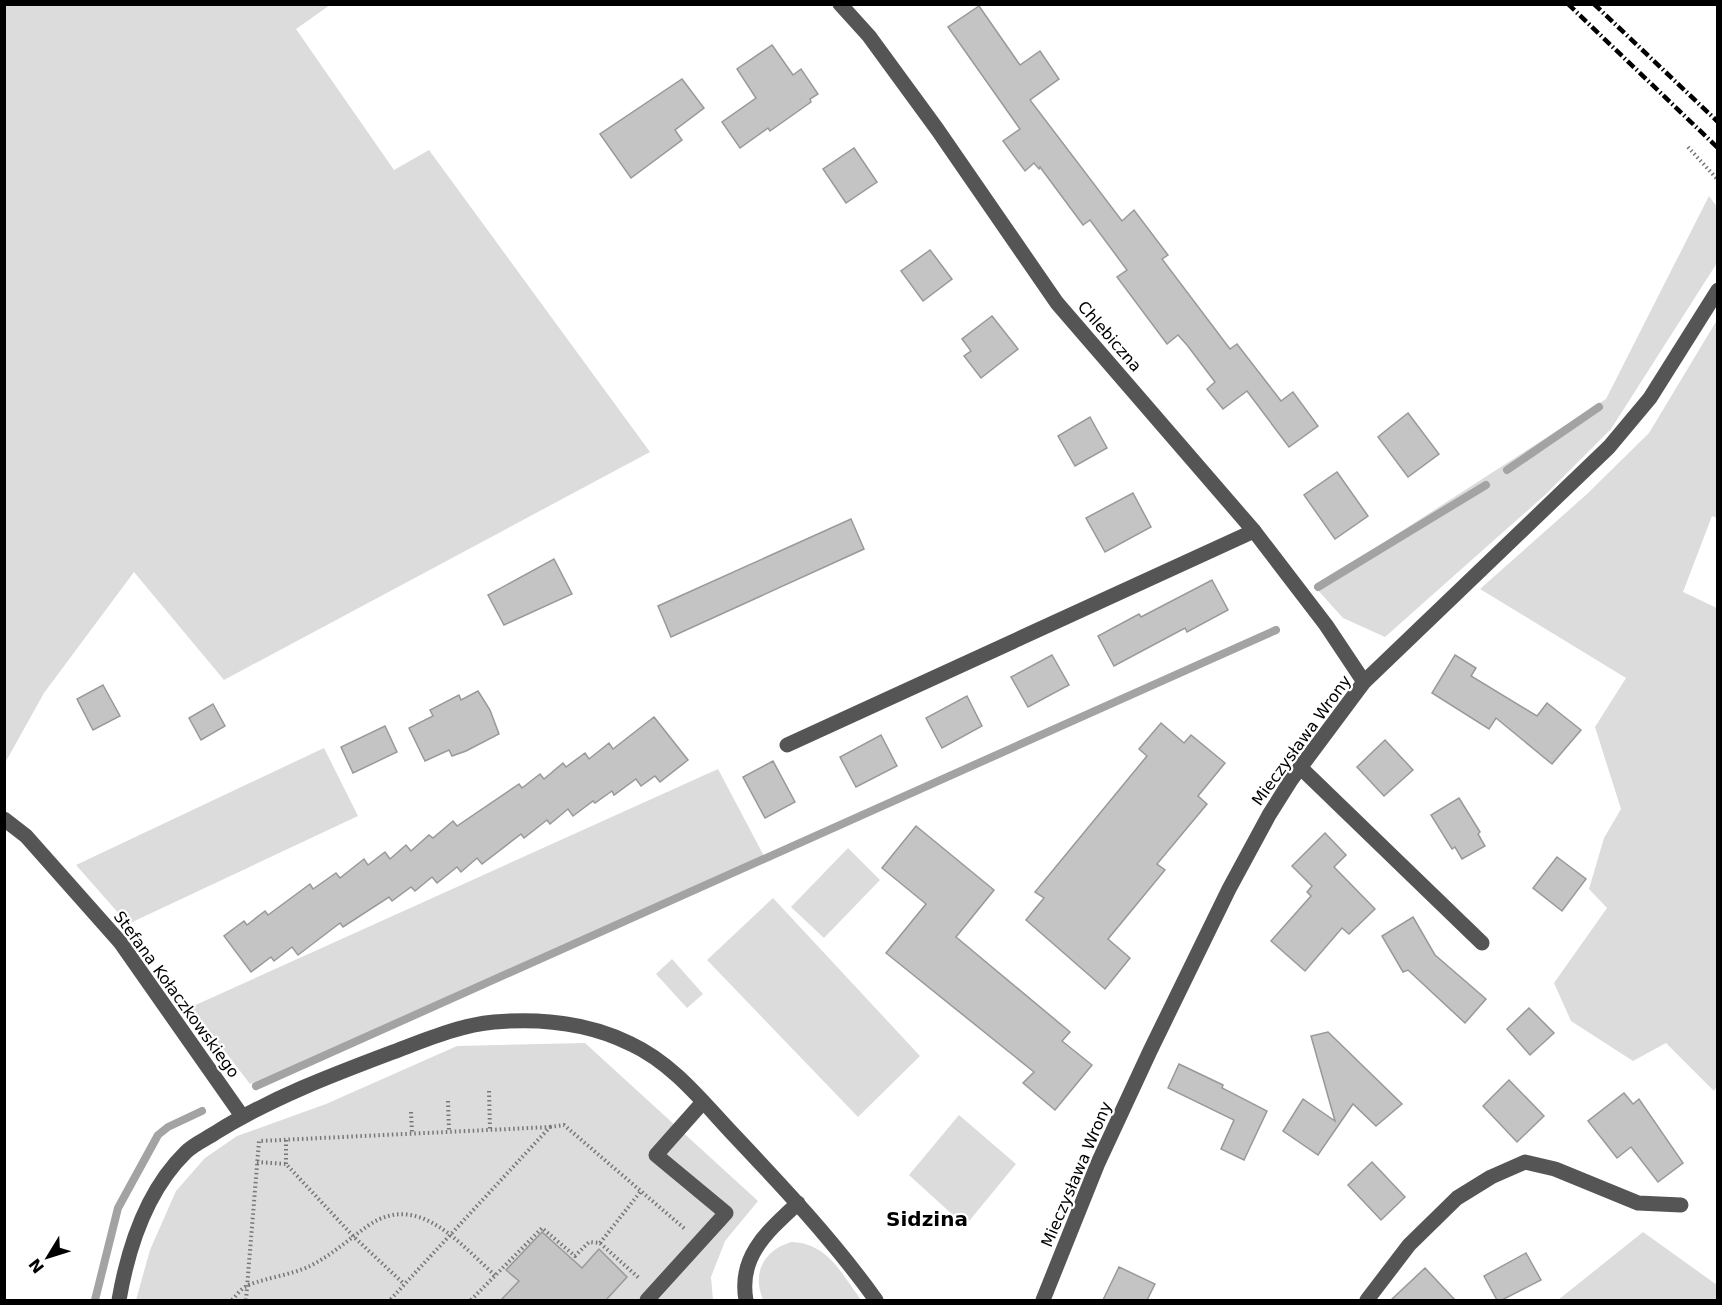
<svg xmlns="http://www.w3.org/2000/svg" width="1722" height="1305" font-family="'DejaVu Sans',sans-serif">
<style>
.green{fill:#dcdcdc}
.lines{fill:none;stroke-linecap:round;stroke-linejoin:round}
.stream{stroke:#a3a3a3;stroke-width:8}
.building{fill:#c4c4c4;stroke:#999;stroke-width:1.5}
.path{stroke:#777;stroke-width:4;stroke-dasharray:1.5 3;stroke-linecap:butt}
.minor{stroke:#555;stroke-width:15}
.rail{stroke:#000;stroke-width:4.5;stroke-dasharray:9 3 1.5 3;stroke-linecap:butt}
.labels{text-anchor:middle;stroke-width:4.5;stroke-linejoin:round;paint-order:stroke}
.street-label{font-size:16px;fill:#000;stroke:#fff}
.quarter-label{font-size:20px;font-weight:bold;fill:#000;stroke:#fff}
</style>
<rect width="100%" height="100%" fill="#fff"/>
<g class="green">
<polygon points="4,5 330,5 296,29 394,170 429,150 650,452 224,680 134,572 44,693 5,763"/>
<polygon points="1709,196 1717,207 1717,263 1611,429 1545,495 1385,637 1343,618 1315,587 1606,399"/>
<polygon points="1717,320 1717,518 1712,516 1683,592 1717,608 1718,1084 1714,1091 1666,1043 1633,1061 1571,1021 1554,983 1607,908 1589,889 1604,838 1621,809 1595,727 1626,678 1480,589 1587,494 1649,433"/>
<polygon points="324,748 358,816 128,924 76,865"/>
<polygon points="718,769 764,856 250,1084 191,1007"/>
<polygon points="848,848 880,880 824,938 791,907"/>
<polygon points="773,898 920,1056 858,1117 707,960"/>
<polygon points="672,959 703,994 687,1008 656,974"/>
<polygon points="585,1043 758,1201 725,1241 711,1277 713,1300 136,1300 150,1250 176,1191 205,1158 237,1136 326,1104 457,1046"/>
<polygon points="959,1115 1016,1164 965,1226 909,1175"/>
<polygon points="1643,1232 1717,1285 1717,1300 1558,1300"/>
<path d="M791,1242c37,1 50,31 70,58h-98c-11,-27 0,-49 28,-58z"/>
</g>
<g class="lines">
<g class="stream">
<polyline points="1507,470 1599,407"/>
<polyline points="1318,587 1486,485"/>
<polyline points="256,1086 1276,630"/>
<polyline points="95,1300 118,1208 158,1135 168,1127 202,1111"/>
</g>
</g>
<g class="building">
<polygon points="979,6 1020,65 1040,51 1059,79 1030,100 1122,221 1134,210 1168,255 1162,259 1230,349 1237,344 1281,401 1293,392 1318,426 1289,447 1247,391 1223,409 1207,389 1215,382 1187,345 1178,335 1167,344 1117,277 1127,270 1090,220 1083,225 1040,167 1039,169 1034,163 1025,171 1003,141 1020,129 948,27"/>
<polygon points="772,45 793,75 801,69 818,94 810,99 811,102 770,131 768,128 740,148 722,122 756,98 737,69"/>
<polygon points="682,79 704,108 675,130 682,140 631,178 600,134"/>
<polygon points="854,148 877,182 846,203 823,169"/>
<polygon points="930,250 952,279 923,301 901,271"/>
<polygon points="992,316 1018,349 981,378 964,356 971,351 962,339"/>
<polygon points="1408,413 1439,454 1408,477 1378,437"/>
<polygon points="1090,417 1107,448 1075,466 1058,436"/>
<polygon points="1337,472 1368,516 1335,539 1304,495"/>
<polygon points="1133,493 1151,527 1105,552 1086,518"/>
<polygon points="851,519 864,549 671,637 658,606"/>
<polygon points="554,559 572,594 504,625 488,595"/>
<polygon points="1212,580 1228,610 1187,632 1185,628 1114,666 1098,636 1139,614 1141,617"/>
<polygon points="1052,655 1069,685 1028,707 1011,677"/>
<polygon points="1455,655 1476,668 1471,676 1537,716 1547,703 1581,730 1552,764 1496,718 1489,729 1432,693"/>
<polygon points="103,685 120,716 93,730 77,699"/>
<polygon points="478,691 490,710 499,734 466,751 452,756 449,750 425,761 409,728 433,716 430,710 459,695 461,700"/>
<polygon points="967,696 982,726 942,748 926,718"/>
<polygon points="213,704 225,726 201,740 189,718"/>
<polygon points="654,717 688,760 660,782 655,776 641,786 636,779 614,795 612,791 595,803 593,801 573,816 568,809 550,824 547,820 524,838 521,834 482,864 477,858 461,872 457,867 437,883 432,877 415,891 411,887 392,901 389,897 343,927 340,923 298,955 292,947 274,961 271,957 251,972 224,936 244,921 247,925 265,911 268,915 310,884 313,889 336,873 340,878 364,859 368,865 385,852 390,859 406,845 411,851 429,835 433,838 453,821 457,826 519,784 522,788 540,774 544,779 563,763 566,767 585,753 589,759 609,743 613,749"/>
<polygon points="1161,723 1184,743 1191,735 1225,763 1198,796 1207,804 1157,864 1165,870 1108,939 1130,958 1105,989 1026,920 1044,898 1035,892 1147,756 1139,749"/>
<polygon points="385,726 397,752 353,773 341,747"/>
<polygon points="881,735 897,766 856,787 840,757"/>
<polygon points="1385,740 1413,770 1384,796 1357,767"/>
<polygon points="773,761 795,802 765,818 743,777"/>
<polygon points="1459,798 1480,832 1478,834 1485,846 1462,859 1455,847 1452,849 1431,815"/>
<polygon points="916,826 994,890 956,937 1070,1032 1062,1041 1092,1065 1055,1110 1023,1083 1034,1072 886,953 926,904 882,868"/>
<polygon points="1325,833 1346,855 1334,867 1375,909 1349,934 1342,928 1305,971 1271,941 1311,896 1307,892 1312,886 1292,866"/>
<polygon points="1557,857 1586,879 1562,911 1533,888"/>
<polygon points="1413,917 1435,955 1486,999 1465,1023 1408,970 1403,972 1382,936"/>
<polygon points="1529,1008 1554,1033 1530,1055 1507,1029"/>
<polygon points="1328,1032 1402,1104 1376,1126 1353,1104 1318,1155 1283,1131 1303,1099 1335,1121 1311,1036"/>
<polygon points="1179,1064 1223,1085 1222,1088 1267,1111 1244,1160 1221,1149 1234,1120 1168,1088"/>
<polygon points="1509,1080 1544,1116 1517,1142 1483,1106"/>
<polygon points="1624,1093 1633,1104 1639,1099 1683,1163 1658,1182 1631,1147 1617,1158 1588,1121"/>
<polygon points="1372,1162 1405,1197 1381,1220 1348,1185"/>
<polygon points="542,1232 582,1268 599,1249 627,1277 606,1300 501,1300 519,1281 506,1270"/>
<polygon points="1526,1253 1541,1280 1502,1300 1497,1300 1484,1276"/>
<polygon points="1119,1267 1155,1284 1147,1300 1103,1300"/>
<polygon points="1425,1268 1455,1300 1391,1300"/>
</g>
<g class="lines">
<g class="path">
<polyline points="1688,147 1718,180"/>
<polyline points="489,1091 490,1130"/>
<polyline points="448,1101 449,1132"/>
<polyline points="411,1112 412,1133"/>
<polyline points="550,1127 564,1125 685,1229"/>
<polyline points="257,1162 286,1164 354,1237 404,1284"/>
<polyline points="286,1164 286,1139"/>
<polyline points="600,1243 641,1191"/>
<path d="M232,1300c4,-4 8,-10 13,-13 10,-7 47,-12 65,-21 22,-11 39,-27 59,-41 51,-34 92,21 127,51"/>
<polyline points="246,1300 259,1141 550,1127 390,1300"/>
<polyline points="471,1300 542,1228 575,1256 589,1242 600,1243 640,1279"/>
</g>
<g class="minor">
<polyline points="840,4 869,36 937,129 1057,303 1254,531 1326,625 1364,682"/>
<polyline points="787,745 1254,531"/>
<polyline points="1300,767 1482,943"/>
<polyline points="4,819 26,836 120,942 242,1116"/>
<path d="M119,1300c9,-52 28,-110 67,-148 8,-8 20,-13 29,-19 56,-35 117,-58 178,-81 32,-12 67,-27 101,-30 47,-4 95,1 137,22 41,19 71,57 101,89 51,54 101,107 144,167"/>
<polyline points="647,1300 726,1213 656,1155 703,1102"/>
<path d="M746,1300c-8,-44 22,-69 52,-97"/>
<polyline points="1043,1300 1098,1163 1150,1051 1229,889 1269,815 1291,780 1364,682 1609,447 1650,398 1718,290"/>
<polyline points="1367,1300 1409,1245 1457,1198 1491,1177 1525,1162 1555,1169 1638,1203 1681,1205"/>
</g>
<g class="rail">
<polyline points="1568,4 1718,148"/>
<polyline points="1594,4 1718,122"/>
</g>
</g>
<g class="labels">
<g class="street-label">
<text transform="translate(1110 336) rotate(49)" y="6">Chlebiczna</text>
<text transform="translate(1301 740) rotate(-54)" y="6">Mieczysława Wrony</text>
<text transform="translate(177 994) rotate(54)" y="6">Stefana Kołaczkowskiego</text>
<text transform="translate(1076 1174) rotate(-67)" y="6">Mieczysława Wrony</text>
</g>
<g class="quarter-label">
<text x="927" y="1226">Sidzina</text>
</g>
</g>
<rect width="1722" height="1305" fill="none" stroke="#000000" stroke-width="12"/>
<g transform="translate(48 1257) rotate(232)" stroke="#ffffff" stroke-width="4.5" paint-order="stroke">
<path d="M0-4.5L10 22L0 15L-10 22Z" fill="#000000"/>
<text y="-9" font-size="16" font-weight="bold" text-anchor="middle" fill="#000000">N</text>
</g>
</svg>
